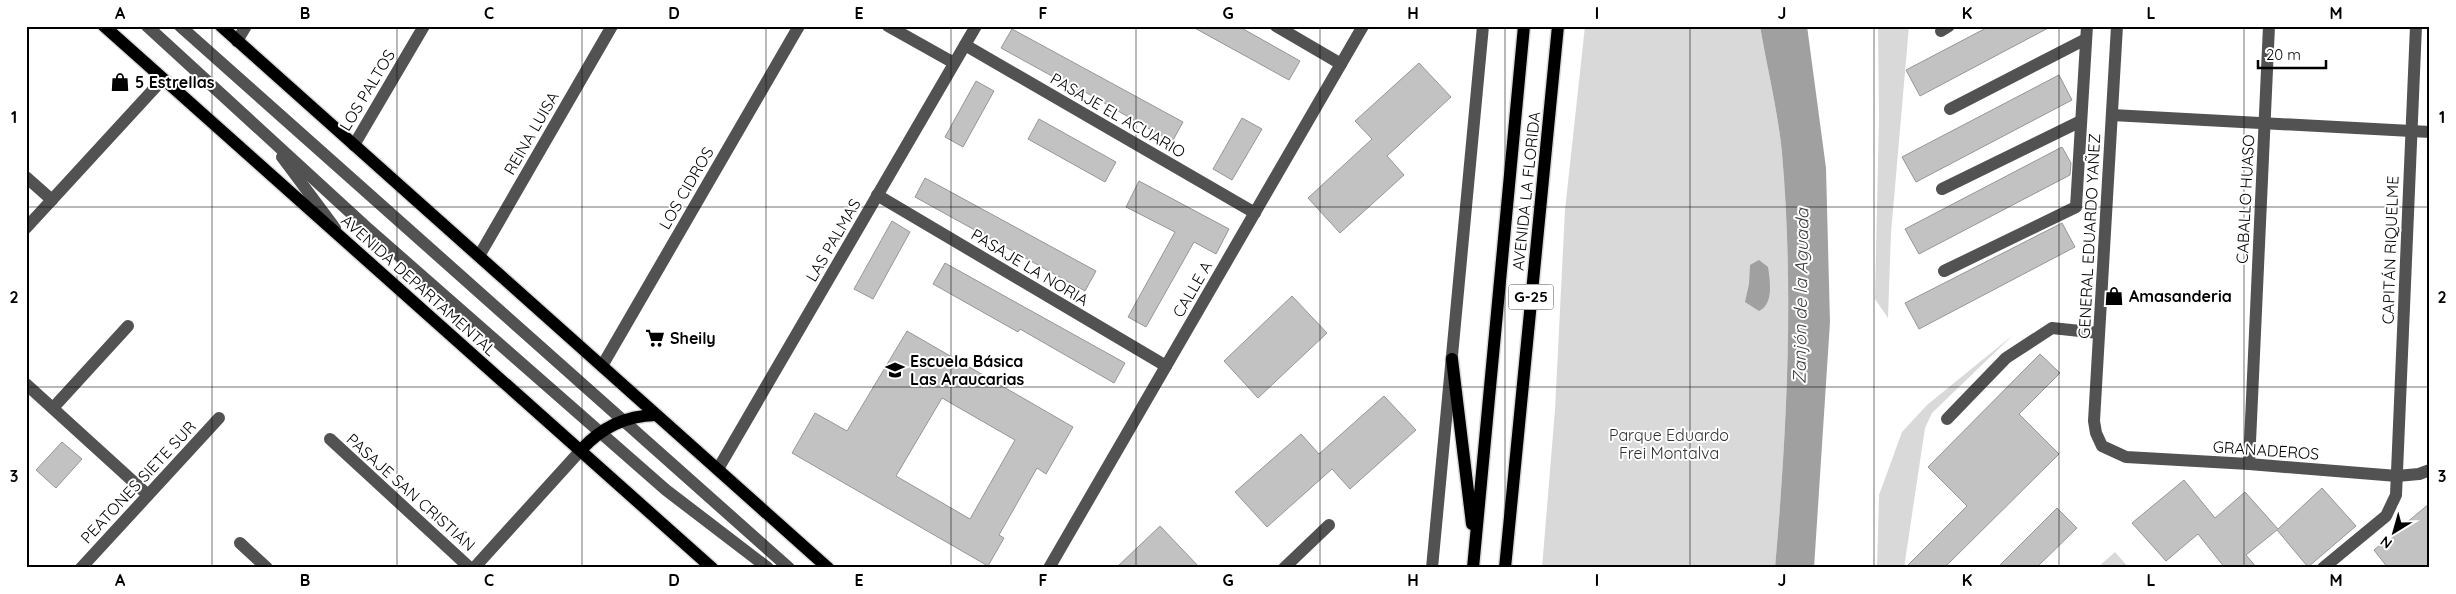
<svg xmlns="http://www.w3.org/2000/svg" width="2456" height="594" font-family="Quicksand,sans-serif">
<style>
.green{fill:#d9d9d9}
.water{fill:#a0a0a0}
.building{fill:#c2c2c2;stroke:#969696;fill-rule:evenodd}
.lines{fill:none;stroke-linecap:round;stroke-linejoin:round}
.major-casing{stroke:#dbdbdb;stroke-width:15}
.minor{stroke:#525252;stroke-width:12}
.major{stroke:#000;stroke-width:12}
.grid{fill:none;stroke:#000;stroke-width:1;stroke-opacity:0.55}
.labels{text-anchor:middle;stroke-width:4;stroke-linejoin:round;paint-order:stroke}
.shield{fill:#fff;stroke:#4c4c4c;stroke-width:1}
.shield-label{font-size:15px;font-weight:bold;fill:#000}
.poi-label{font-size:16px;font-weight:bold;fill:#000;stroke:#fff;text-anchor:start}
.street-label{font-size:16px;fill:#000;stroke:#fff}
.park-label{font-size:16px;fill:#303030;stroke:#fff}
.water-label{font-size:18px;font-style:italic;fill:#414141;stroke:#fff}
.neatline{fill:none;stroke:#000;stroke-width:2}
.grid-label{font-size:16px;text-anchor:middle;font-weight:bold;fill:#000}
</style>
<rect width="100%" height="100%" fill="#fff"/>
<g class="green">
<path d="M1585,26h175c7,42 18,85 22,127 12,139 5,276 -7,415h-233l13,-158 10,-200z"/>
<polygon points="1878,26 1909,26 1891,233 1888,318 1875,299 1879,116"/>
<polygon points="2013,335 1932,413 1925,428 1904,568 1877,568 1879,495 1902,432 1927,405"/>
<polygon points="2115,552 2129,568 2097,568"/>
</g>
<g class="water">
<path d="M1760,26h47l19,142 4,154 -16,246h-39c12,-139 19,-276 7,-415 -4,-42 -15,-85 -22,-127z"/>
<path d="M1759,260l9,7c2,14 6,37 -9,44l-14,-9 4,-18 1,-19z"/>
</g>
<g class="building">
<polygon points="1191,26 1238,26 1300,61 1289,80"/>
<polygon points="1990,26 2052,26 1920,96 1906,70"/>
<polygon points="1012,29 1183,122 1172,142 1080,89 1079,91 1001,48"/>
<polygon points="1419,63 1451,97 1387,156 1404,175 1340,233 1308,198 1372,139 1355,121"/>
<polygon points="2059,75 2072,100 1916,182 1902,157"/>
<polygon points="976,81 994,91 963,147 945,137"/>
<polygon points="1242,118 1262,129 1232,180 1213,169"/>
<polygon points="1039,119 1116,162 1105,182 1028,139"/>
<polygon points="2062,147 2071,163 2070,175 1919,254 1905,229"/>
<polygon points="925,178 1096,271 1085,291 915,197"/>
<polygon points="1139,181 1229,229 1216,254 1194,242 1146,327 1128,317 1175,232 1126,207"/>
<polygon points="892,221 910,232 873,299 854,289"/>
<polygon points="2062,223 2075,247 1919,329 1905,303"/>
<polygon points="945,263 1125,363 1114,383 1020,329 1018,332 933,284"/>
<polygon points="1292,296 1327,333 1258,398 1224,361"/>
<path d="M907,331l166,96 -27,47 -9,-6 -38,67 5,3 -16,28 -196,-113 23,-40 32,18zM942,398l73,42 -45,79 -74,-43z"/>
<polygon points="2040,354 2060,373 2019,414 2059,454 1944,568 1905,568 1967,506 1928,467"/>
<polygon points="1384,396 1416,430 1350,489 1332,469 1267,527 1235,492 1301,434 1319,454"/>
<polygon points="62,442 82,459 56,488 36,470"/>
<polygon points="2184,480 2215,518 2245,492 2278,529 2322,488 2356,526 2308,567 2277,530 2246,555 2257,568 2225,568 2198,534 2166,561 2132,523"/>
<polygon points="2430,503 2430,568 2388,568 2374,550"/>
<polygon points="2057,508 2077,528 2036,568 1997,568"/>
<polygon points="1160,526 1200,568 1116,568"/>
</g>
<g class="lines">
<g class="major-casing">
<g id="major">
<polyline points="104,26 712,568"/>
<polyline points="221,26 828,568"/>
<polyline points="1452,359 1472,524"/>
<path d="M581,450c21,-23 44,-34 75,-35"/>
<polyline points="1473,568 1524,26"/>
<polyline points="1505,568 1558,26"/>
</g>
</g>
<g class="minor">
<polyline points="147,26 365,226 666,490 768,568"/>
<polyline points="180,26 789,568"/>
<polyline points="888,26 954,63"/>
<polyline points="1276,26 1341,64"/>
<polyline points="2117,26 2094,421 2096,433 2102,446 2126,457 2249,464 2397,476 2419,474 2430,470"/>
<polyline points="1941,31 1949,26"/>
<polyline points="237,41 246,26"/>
<polyline points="965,45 1255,213"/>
<polyline points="1950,109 2086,39"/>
<polyline points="2112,115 2430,132"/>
<polyline points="354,145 424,26"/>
<polyline points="282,157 335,228"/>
<polyline points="26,177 52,200"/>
<polyline points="1942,189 2081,121"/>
<polyline points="877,195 1166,366"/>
<polyline points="26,228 163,79"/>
<polyline points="479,256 612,26"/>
<polyline points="1944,271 2076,207 2087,26"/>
<polyline points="602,366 799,26"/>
<polyline points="26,384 148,495"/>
<polyline points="53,408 128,326"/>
<polyline points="1947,419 2006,358 2052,328 2099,333"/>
<polyline points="330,439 470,568"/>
<polyline points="2249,464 2269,26"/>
<polyline points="718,469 976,26"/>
<polyline points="240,543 267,568"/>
<polyline points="81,568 219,418"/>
<polyline points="474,568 581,450"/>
<polyline points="1049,568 1363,26"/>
<polyline points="1284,568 1329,525"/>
<polyline points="1432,568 1483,26"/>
<polyline points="2323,568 2386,516 2396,495 2416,26"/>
</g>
<use href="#major" class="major"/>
</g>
<path class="grid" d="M212,26v542M397,26v542M582,26v542M766,26v542M951,26v542M1136,26v542M1320,26v542M1505,26v542M1690,26v542M1874,26v542M2059,26v542M2244,26v542M26,207h2404M26,387h2404"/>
<defs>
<g id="shop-bare" transform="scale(1.5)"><path d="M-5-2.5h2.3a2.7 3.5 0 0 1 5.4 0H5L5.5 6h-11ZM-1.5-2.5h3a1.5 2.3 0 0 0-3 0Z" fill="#000" stroke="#fff" stroke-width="2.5" paint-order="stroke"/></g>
<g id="supermarket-bare" transform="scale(1.5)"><path d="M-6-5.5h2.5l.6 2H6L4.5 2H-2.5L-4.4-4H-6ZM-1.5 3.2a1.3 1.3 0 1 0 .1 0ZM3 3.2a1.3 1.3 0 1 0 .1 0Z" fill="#000" stroke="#fff" stroke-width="2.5" paint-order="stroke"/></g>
<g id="school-bare" transform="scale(1.5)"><path d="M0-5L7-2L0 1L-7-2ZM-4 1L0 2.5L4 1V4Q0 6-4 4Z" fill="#000" stroke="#fff" stroke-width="2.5" paint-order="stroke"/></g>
</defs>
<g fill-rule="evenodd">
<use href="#shop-bare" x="120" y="82"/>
<use href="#shop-bare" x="2114" y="296"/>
<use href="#supermarket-bare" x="655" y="338"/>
<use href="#school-bare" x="895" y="370"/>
</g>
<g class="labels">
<rect class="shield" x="1508.5" y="284.5" width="45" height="25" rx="4"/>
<g class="shield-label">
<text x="1531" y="302">G-25</text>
</g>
<g class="poi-label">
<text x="135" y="88">5 Estrellas</text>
<text x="2129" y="302">Amasanderia</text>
<text x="670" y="344">Sheily</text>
<text x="910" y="367">Escuela Básica<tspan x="910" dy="18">Las Araucarias</tspan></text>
</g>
<g class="street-label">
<text transform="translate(367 90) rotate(-59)" y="6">LOS PALTOS</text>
<text transform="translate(1118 115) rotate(30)" y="6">PASAJE EL ACUARIO</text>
<text transform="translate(531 133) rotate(-60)" y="6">REINA LUISA</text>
<text transform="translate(686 188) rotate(-60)" y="6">LOS CIDROS</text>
<text transform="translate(1526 191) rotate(-84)" y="6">AVENIDA LA FLORIDA</text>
<text transform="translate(2245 199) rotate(-87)" y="6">CABALLO HUASO</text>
<text transform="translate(2089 236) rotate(-87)" y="6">GENERAL EDUARDO YAÑEZ</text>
<text transform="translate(833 240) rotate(-60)" y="6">LAS PALMAS</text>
<text transform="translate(2390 250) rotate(-88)" y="6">CAPITÁN RIQUELME</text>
<text transform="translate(1030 267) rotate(31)" y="6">PASAJE LA NORIA</text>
<text transform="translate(419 285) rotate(42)" y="6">AVENIDA DEPARTAMENTAL</text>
<text transform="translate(1192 289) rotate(-60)" y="6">CALLE A</text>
<text transform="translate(2266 450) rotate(4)" y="6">GRANADEROS</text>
<text transform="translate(138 482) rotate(-47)" y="6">PEATONES SIETE SUR</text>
<text transform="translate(411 492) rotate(42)" y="6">PASAJE SAN CRISTIÁN</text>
</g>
<g class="park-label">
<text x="1669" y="441">Parque Eduardo<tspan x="1669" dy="18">Frei Montalva</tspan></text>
</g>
<g class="water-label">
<text transform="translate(1801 296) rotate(-89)" y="6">Zanjón de la Aguada</text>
</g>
</g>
<rect width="2456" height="594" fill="none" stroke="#ffffff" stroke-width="55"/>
<g transform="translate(2394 532) rotate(217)" stroke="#ffffff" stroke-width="4" paint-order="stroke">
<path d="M0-4L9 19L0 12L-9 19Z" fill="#000000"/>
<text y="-8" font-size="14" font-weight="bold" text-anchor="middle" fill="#000000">N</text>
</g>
<path d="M2258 60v8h68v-8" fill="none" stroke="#000000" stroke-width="2.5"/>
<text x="2266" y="60" font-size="15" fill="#000000" stroke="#ffffff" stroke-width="4" paint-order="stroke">20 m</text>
<rect x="28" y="28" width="2400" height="538" class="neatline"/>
<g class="grid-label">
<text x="120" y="19">A</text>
<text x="305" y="19">B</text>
<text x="489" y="19">C</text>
<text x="674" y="19">D</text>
<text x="859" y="19">E</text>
<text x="1043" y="19">F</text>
<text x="1228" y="19">G</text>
<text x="1413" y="19">H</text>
<text x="1597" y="19">I</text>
<text x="1782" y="19">J</text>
<text x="1967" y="19">K</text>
<text x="2151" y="19">L</text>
<text x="2336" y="19">M</text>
<text x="14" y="123">1</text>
<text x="2442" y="123">1</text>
<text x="14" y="303">2</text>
<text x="2442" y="303">2</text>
<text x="14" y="482">3</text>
<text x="2442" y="482">3</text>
<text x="120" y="586">A</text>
<text x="305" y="586">B</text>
<text x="489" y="586">C</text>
<text x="674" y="586">D</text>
<text x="859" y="586">E</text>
<text x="1043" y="586">F</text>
<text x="1228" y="586">G</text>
<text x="1413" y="586">H</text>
<text x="1597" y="586">I</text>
<text x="1782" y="586">J</text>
<text x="1967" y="586">K</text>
<text x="2151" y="586">L</text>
<text x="2336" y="586">M</text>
</g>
</svg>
